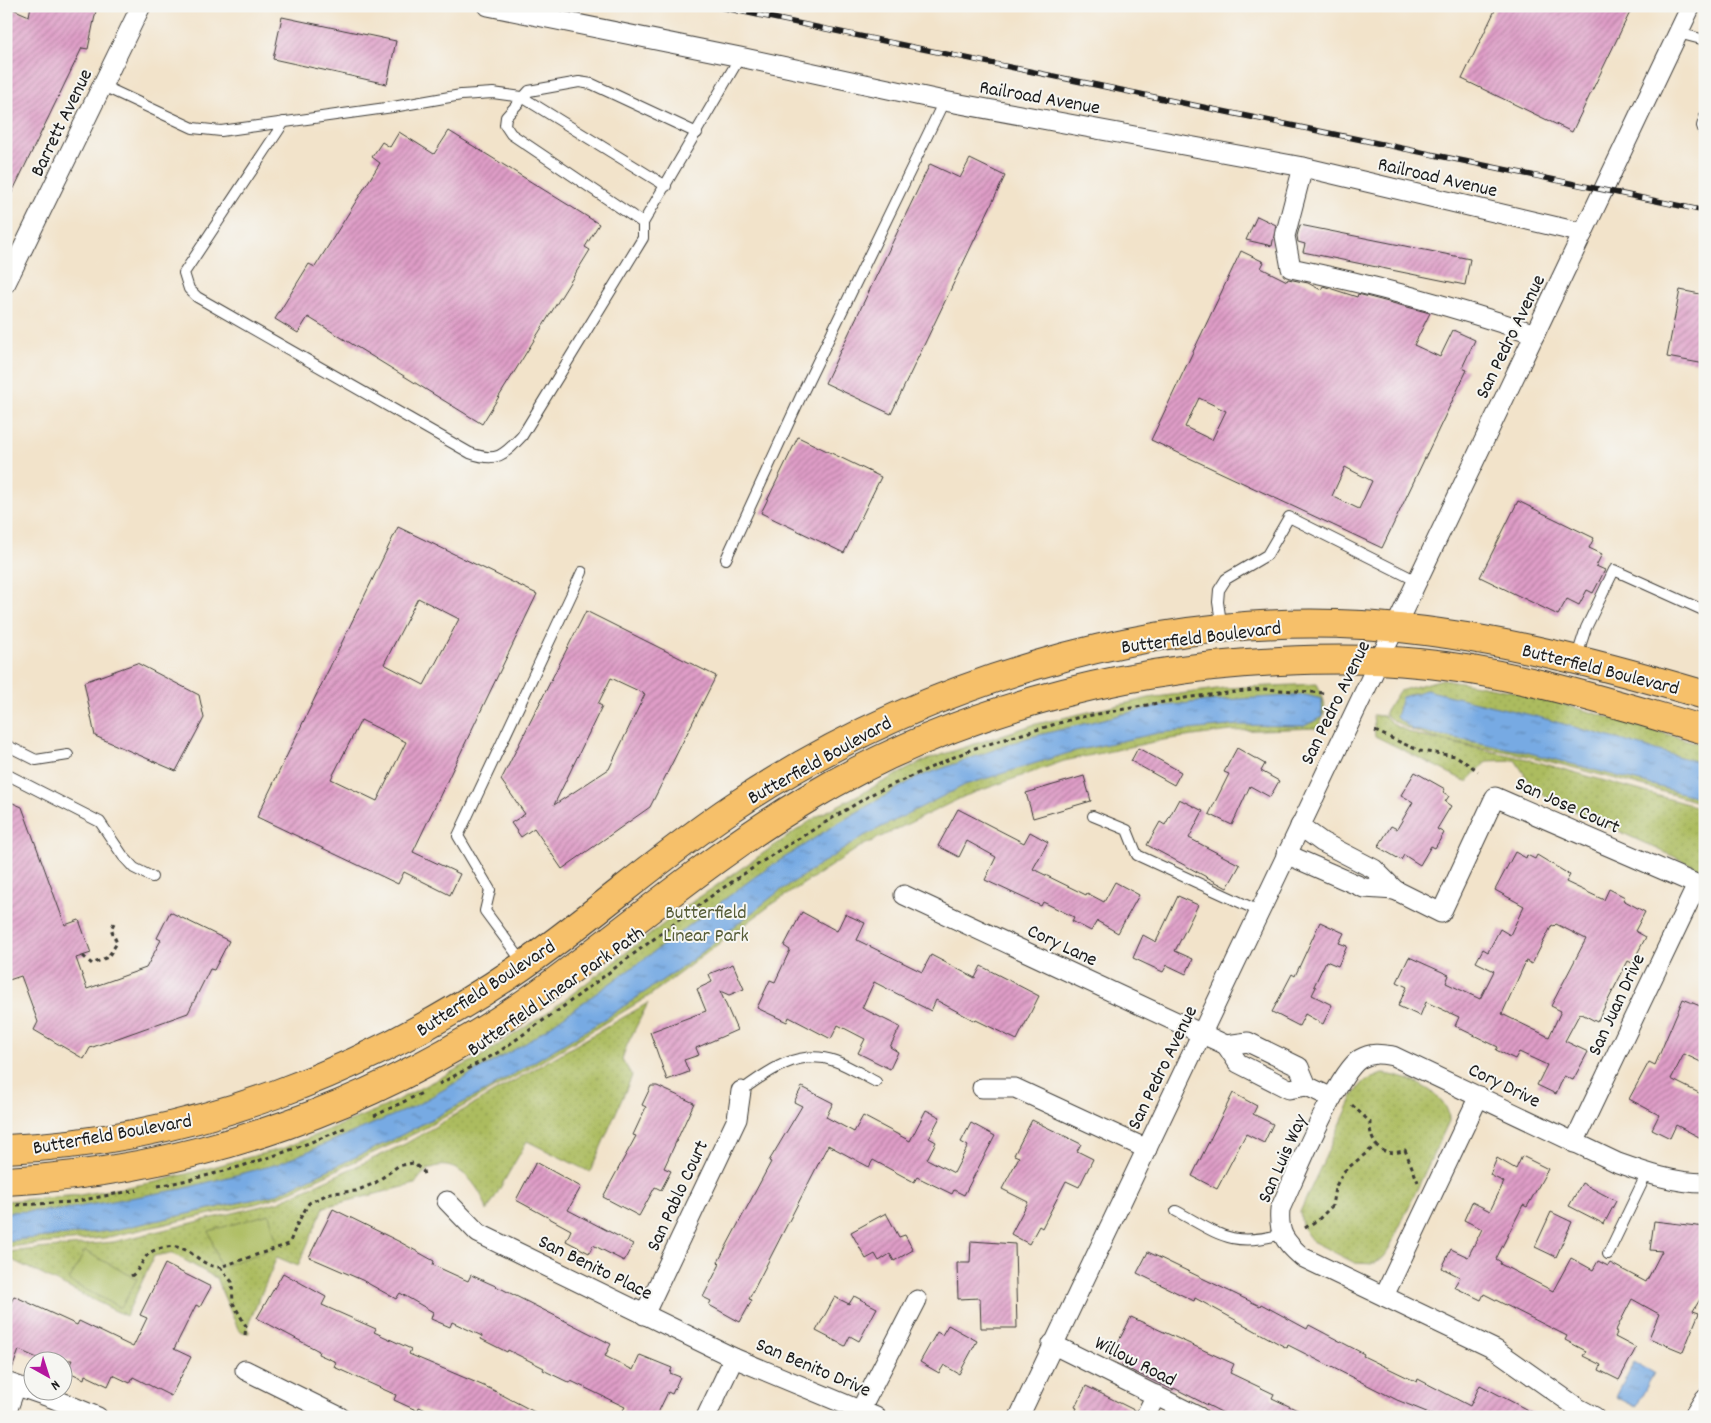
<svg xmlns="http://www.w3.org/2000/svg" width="1711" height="1423" font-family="Dekko,sans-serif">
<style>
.grass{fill:url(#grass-dots);stroke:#646c3e}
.pitch{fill:#acbc5f;stroke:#646c3e}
.water{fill:url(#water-ripples);stroke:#4a6380}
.building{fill:url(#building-hatch);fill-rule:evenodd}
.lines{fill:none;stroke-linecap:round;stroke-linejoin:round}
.service-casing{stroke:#3c3a36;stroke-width:12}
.minor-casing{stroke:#3c3a36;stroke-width:21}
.primary-casing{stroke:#3c3a36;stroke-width:30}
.path{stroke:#3c3a36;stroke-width:3;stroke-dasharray:4 4;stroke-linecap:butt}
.service{stroke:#fff;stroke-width:10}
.minor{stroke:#fff;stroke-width:19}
.primary{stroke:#f6c06b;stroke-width:28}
.rail-casing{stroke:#1c1c1c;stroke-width:5.5}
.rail{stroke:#f6f6f2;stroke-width:4;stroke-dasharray:11;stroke-linecap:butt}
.labels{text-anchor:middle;stroke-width:4;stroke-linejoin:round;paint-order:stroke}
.street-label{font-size:20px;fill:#1c1c1c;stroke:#f6f6f2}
.park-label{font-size:20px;fill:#565c37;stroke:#f6f6f2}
</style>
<defs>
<pattern id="grass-dots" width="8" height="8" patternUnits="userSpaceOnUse" patternTransform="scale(1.25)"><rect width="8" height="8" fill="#acbc5f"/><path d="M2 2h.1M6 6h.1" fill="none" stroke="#93a152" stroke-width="1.8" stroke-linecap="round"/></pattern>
<pattern id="water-ripples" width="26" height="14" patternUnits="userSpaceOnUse" patternTransform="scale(1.25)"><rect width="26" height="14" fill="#77aae3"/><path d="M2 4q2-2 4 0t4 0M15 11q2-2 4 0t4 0" fill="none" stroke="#618ab7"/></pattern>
<pattern id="building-hatch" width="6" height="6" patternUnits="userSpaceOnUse" patternTransform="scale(1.25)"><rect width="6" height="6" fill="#df9dc7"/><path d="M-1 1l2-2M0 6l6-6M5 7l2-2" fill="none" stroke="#b47fa1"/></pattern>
</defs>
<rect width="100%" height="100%" fill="#f6f6f2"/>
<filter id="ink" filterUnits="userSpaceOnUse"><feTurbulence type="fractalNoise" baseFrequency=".02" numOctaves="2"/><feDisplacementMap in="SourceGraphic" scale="10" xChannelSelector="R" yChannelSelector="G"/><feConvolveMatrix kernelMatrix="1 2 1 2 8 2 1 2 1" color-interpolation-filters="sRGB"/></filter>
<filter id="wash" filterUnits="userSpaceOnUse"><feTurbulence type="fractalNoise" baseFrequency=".0096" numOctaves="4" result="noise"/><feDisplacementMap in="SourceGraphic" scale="20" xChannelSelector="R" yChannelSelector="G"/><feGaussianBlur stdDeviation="1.12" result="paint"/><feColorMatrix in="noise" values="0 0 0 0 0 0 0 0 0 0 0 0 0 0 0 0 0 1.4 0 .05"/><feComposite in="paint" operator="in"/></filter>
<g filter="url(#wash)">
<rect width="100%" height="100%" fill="#f2e3ca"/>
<g class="grass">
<path d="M1443,679l85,15 177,51v59c-57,-17 -115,-32 -173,-47 -48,-12 -108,-11 -148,-43l15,-23z"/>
<path d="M1317,684c9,18 11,27 1,44l-87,3 -68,9 -99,21 -99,35 -105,51 -89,58 -122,91 -120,73 -111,63 -135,63 -28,9 -151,34 -98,9v-46l74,-6 76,-13 128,-34 100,-41 96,-50 71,-47 140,-107 125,-86 107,-56 109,-36 117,-27 75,-10z"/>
<polygon points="1373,715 1384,716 1396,726 1419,736 1527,759 1705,809 1705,871 1547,798 1533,787 1515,760 1487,761 1467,782 1375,736"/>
<path d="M648,1003l-21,42 -5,14 10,17 -42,96 -63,-31 -40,70c-8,-34 -47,-67 -72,-27l-91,23 -26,59 -21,-9 -29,68 1,8 -10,-2 -23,-53 -44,-25 -18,3 -28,60 -120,-59v-5l108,-10 164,-40 127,-58z"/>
<path d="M1382,1074c23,1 69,19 67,47l-61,130 -4,6 -11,7 -18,-1 -43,-22 -10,-14 -2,-15 55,-120 10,-11z"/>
</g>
<g class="pitch">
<polygon points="269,1214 278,1247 220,1267 209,1231"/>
<polygon points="85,1251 137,1279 121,1308 69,1281"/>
</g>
<g class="water">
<polygon points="1426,690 1535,716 1705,764 1705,799 1526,752 1413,730 1396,717 1402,697"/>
<polygon points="1305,695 1322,699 1322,717 1304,726 1238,725 1158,733 1075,751 965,785 864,836 778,892 692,960 608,1017 487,1090 392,1140 274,1195 109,1231 6,1241 6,1212 61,1210 182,1189 278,1164 413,1107 526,1043 643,960 756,876 835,825 916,778 1027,738 1148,708 1207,701"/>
<polygon points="1634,1362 1654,1373 1636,1407 1616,1397"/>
</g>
<g id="blocks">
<g class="building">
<polygon points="6,6 29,16 31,6 97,6 88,49 82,48 6,205"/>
<polygon points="1497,6 1633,6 1572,132 1462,79"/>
<polygon points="282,17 396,41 387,84 273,59"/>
<polygon points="449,131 599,224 585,247 590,250 482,424 308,317 298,333 275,319 309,264 315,267 380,163 372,157 382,142 390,147 399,132 434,154"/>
<polygon points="970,159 1005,176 891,414 825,383 930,164 960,178"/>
<polygon points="1257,216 1276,225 1272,246 1246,240"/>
<polygon points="1300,225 1470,259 1465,285 1303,252 1305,244 1298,242 1297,236"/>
<path d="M1241,251l23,11 -3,6 26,13 1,-2 20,4 13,7 2,-4 34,11 1,-3 72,19 -16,32 26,12 13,-27 22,10 -13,28 5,2 -85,178 -231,-108zM1199,398l27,13 -14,29 -27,-13zM1345,467l27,14 -13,28 -27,-13z"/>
<polygon points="1680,290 1705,295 1705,364 1667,357"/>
<polygon points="798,437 881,477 844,553 761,513"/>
<polygon points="1518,501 1594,538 1589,548 1602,554 1596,566 1605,570 1593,593 1587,590 1579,605 1567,599 1558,615 1480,577"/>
<path d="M398,527l139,67 -124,258 47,22 -10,21 -46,-23 -6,12 -141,-67zM418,598l41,21 -35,66 -40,-21zM361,720l45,22 -29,59 -46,-22z"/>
<path d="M586,611l130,65 -66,131 -88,62 -28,-41 -13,9 -10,-14 14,-9 -24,-34zM611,678l34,16 -36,75 -55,36 48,-99 -4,-2z"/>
<polygon points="137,663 199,695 204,718 176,771 95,736 84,682"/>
<polygon points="1138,748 1181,772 1174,785 1131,761"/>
<polygon points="1237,748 1265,764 1261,771 1279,781 1270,797 1250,786 1232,825 1209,814 1229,774 1224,772"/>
<polygon points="1415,772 1445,789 1443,792 1449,796 1445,802 1451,806 1437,829 1444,833 1435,848 1431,846 1420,865 1404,855 1401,860 1378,847 1391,826 1397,829 1413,802 1401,795"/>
<polygon points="1084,776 1091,801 1033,818 1026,793"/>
<polygon points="1179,799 1203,811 1189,838 1240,865 1227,888 1147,845 1160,822 1165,825"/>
<polygon points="6,800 22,807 65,925 79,920 91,953 76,958 87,989 146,968 161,940 157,938 170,912 229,941 214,970 210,969 188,1013 90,1048 84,1059 34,1030 38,1022 21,976 6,981"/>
<polygon points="958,809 1024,843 1030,832 1048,842 1033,869 1086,895 1087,893 1104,902 1115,882 1139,895 1118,933 1097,921 1091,931 1072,921 1074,917 1043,902 1041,906 985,880 996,857 967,841 959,857 938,846"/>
<path d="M1515,852l11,6 1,-3 8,4 2,-4 33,20 -4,7 38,18 5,-11 16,8 -2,3 22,12 -10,19 11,6 -14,26 -4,-2 -31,61 -17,-9 -15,28 23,11 -15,28 -9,-4 -8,18 -19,-9 10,-20 -28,-13 -4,7 -19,-9 2,-3 -43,-21 4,-9 -33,-15 -6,14 -22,-10 9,-19 -10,-5 12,-25 40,18 -3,8 34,16 14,-28 -18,-9 7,-13 5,3 12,-23 10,6 14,-29 -29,-16zM1556,924l30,15 -35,67 10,5 -12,26 -47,-23 24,-53 6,3 20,-39 2,1z"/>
<polygon points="1178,896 1198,905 1175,951 1193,959 1186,974 1167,965 1163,972 1133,958 1143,935 1156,942"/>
<polygon points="802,912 837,931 845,914 865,923 857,940 922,972 931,955 975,978 981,966 1039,996 1017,1040 976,1020 975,1021 936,1000 931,1011 874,982 862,1008 900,1027 890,1047 898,1052 890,1069 858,1053 865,1039 838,1025 831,1039 789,1017 787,1022 757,1008 770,980 775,982 790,950 784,946"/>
<polygon points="1320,922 1344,933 1339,943 1347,946 1338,966 1326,961 1314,986 1316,987 1312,995 1332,1005 1323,1024 1305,1014 1299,1026 1272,1012 1292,974 1295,976"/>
<polygon points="733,964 744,989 729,995 720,991 737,1030 696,1048 699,1055 684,1060 689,1072 667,1080 650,1032 706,1011 697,989 712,982 709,974"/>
<polygon points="1683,999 1705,1008 1705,1064 1684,1054 1671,1079 1705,1096 1705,1130 1701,1138 1676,1125 1670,1138 1652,1129 1659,1115 1629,1099 1649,1062 1655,1065"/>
<polygon points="651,1086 657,1086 694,1103 664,1168 671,1171 661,1190 655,1187 639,1216 603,1197 636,1136 633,1135 646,1107 642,1105"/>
<polygon points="802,1087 833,1103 826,1117 854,1132 863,1116 910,1141 926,1110 940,1117 929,1138 936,1142 927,1159 954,1173 968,1146 961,1142 971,1123 995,1136 964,1195 954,1190 952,1194 917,1177 914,1182 873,1160 869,1167 828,1145 749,1299 752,1300 740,1322 709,1305 711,1301 703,1297 720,1264 718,1262 771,1162 769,1161 802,1106 794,1102"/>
<polygon points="1233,1093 1257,1106 1253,1114 1273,1124 1264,1143 1246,1134 1217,1189 1192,1176"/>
<polygon points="1032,1120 1081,1144 1077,1151 1093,1159 1079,1187 1066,1181 1042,1228 1039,1226 1029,1244 1011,1234 1028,1202 1002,1189 1019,1157 1014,1155"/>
<polygon points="1522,1156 1548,1169 1527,1207 1523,1205 1496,1259 1501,1262 1500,1264 1553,1291 1571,1258 1593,1270 1598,1261 1608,1266 1610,1263 1646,1282 1662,1251 1650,1250 1654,1221 1705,1227 1705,1291 1693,1311 1699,1313 1683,1352 1649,1338 1659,1314 1632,1299 1615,1332 1617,1333 1615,1337 1636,1348 1619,1380 1599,1370 1601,1365 1583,1356 1586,1351 1565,1340 1567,1336 1484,1294 1481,1300 1454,1287 1460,1277 1442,1268 1451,1249 1468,1257 1482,1229 1464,1220 1472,1202 1490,1211 1504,1182 1490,1175 1497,1158 1516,1169"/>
<polygon points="536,1162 581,1187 568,1210 633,1244 624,1261 593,1245 589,1253 566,1241 571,1230 516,1200"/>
<polygon points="1582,1183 1616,1201 1604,1224 1569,1206"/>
<polygon points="333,1209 400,1242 434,1261 433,1265 468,1281 471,1275 500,1288 611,1344 605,1356 633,1370 640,1355 672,1368 670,1373 680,1377 672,1394 668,1392 656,1417 632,1417 622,1412 625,1407 571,1381 570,1383 543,1370 544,1368 508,1350 507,1352 481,1339 482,1336 452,1322 450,1327 431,1319 433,1312 400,1293 396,1299 362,1280 309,1257"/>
<polygon points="1551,1212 1572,1222 1556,1257 1535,1247"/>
<polygon points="886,1213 899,1237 905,1235 913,1250 894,1261 890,1254 879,1261 875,1254 866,1259 851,1232"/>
<polygon points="971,1241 1015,1244 1017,1328 981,1328 980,1298 958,1299 957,1263 970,1263"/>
<polygon points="1148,1252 1260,1306 1261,1304 1307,1329 1309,1325 1364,1354 1363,1356 1417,1382 1418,1379 1470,1406 1480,1385 1541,1417 1439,1417 1397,1400 1288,1345 1287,1348 1195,1298 1194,1301 1137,1273"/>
<polygon points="165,1264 211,1287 200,1307 196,1305 174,1349 191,1357 171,1396 133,1377 130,1383 113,1375 108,1386 85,1375 84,1379 67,1371 72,1360 42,1360 19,1350 11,1372 6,1371 6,1313 14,1296 77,1325 79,1321 133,1347 147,1318 140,1315"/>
<polygon points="283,1273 326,1297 322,1305 376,1329 374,1332 411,1349 409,1354 491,1389 544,1417 441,1417 419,1407 418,1411 394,1400 396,1395 334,1367 336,1362 318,1354 319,1351 257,1318"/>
<polygon points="854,1296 877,1308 859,1341 850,1336 845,1346 816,1331 835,1297 849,1304"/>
<polygon points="1131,1317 1234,1364 1230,1373 1274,1394 1272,1398 1312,1417 1231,1417 1174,1388 1173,1390 1109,1360"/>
<polygon points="948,1325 977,1341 959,1374 944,1365 939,1373 920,1362 937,1332 942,1335"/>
<polygon points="1086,1386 1136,1411 1134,1417 1073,1417 1077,1408 1075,1407"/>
</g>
</g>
</g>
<g filter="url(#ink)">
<use href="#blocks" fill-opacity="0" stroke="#3c3a36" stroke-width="1"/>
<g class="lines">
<g class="service-casing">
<g id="service">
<polyline points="1678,33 1705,40"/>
<polyline points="103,86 193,128 221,131 393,107 461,95 493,93 522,97 666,186"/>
<polyline points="1705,116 1702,126 1705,134"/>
<path d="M284,122l-100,151 5,16 8,8 273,156c27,10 34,2 52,-17l121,-198v-15l97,-166"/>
<polyline points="643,223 511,134 505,125 506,117 529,91 579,82 592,84 697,133"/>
<polyline points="726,559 801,396 944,101"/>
<polyline points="1222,629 1218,602 1219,590 1226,579 1267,555 1289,517 1417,581"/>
<polyline points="1576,659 1586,628 1614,570 1705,611"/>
<polyline points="6,745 36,760 68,755"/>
<polyline points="6,774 100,822 123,856 134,868 152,877"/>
<polyline points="1093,816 1127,830 1137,855 1259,911"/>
<polyline points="524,964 485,911 490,890 458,836 582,572"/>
<path d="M741,1091c27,-20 58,-43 94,-30 14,5 28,14 41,21"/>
<path d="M1176,1211c43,23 55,37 106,23"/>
<polyline points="1608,1254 1647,1173"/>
</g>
</g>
<g class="minor-casing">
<g id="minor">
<polyline points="488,6 740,57 944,101 1303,167 1583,233"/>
<path d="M1303,167l-18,69 6,32c83,17 164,39 244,66"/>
<polyline points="6,283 141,6"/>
<polyline points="1300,826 1322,842 1374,869 1395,890 1441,913 1495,797 1705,888"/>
<polyline points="1286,854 1364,888 1395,890"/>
<polyline points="904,895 1226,1045 1248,1042 1299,1067 1307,1086 1332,1098"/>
<polyline points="1226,1045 1238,1063 1289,1089 1307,1086"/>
<polyline points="982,1088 1015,1088 1147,1149"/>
<polyline points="1574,1143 1697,885"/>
<polyline points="447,1201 478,1233 734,1358 876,1417"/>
<polyline points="1384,1296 1479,1096"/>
<polyline points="644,1315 737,1119 741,1091"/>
<polyline points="1052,1344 1199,1417"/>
<polyline points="245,1370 340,1417"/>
<polyline points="6,1382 52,1398 98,1417"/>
<polyline points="861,1409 917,1300"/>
<polyline points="6,1414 16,1386"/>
<polyline points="706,1417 734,1358"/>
<polyline points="1019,1417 1691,6"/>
<polyline points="1145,1417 1156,1395"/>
<path d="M1595,1417l-17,-9 -82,-58 -194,-93c-18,-16 -24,-24 -22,-48 14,-30 57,-136 80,-150 12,-7 21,-5 33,-3l225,107c28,10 57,20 87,20"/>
<polyline points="1693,1417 1705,1398"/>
</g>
</g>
<g class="primary-casing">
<g id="primary">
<path d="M6,1149c186,-8 363,-78 515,-182 73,-51 139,-111 214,-161 180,-120 409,-194 627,-181 116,7 231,37 343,70"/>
<path d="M6,1181c191,-10 377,-77 532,-187 90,-65 173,-138 269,-195 143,-86 306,-130 473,-138 46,-2 92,-3 138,2 98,9 193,40 287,67"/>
</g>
</g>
<g class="path">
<polyline points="1375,731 1420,751 1456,756 1478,771"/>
<polyline points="83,956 92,964 108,957 117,943 111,929 114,923"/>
<polyline points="556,1012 714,894 778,851 874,793 972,749 1076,718 1191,697 1263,689 1325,693"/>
<polyline points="439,1084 497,1053 551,1015"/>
<path d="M1352,1105l18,17c-1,22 13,37 35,28l13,32"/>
<polyline points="374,1116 422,1093"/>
<path d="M158,1186c66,-12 128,-32 189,-59"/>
<polyline points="17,1205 72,1202 137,1190"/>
<polyline points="1305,1228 1319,1219 1332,1206 1335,1188 1343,1172 1375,1146"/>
<path d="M131,1276c9,-5 11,-18 20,-24 3,-2 8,-3 11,-4 28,-8 35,19 58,19"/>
<polyline points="245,1335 246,1326 233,1303 232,1282 220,1267 289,1244 298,1222 309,1203 330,1193 356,1191 375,1183 398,1166 413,1163 423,1171 424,1175"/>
</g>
<use href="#service" class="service"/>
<use href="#minor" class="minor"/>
<use href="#primary" class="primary"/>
<g class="rail-casing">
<polyline id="rail" points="715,6 1705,211"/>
</g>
<use href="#rail" class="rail"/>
</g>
</g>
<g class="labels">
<g class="street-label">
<text transform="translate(1040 96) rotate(10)" y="7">Railroad Avenue</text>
<text transform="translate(60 122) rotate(-64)" y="7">Barrett Avenue</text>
<text transform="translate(1438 176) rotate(13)" y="7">Railroad Avenue</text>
<text transform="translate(1509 336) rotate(-64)" y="7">San Pedro Avenue</text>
<text transform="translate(1201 636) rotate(-7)" y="7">Butterfield Boulevard</text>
<text transform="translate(1601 668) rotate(14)" y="7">Butterfield Boulevard</text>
<text transform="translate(1334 702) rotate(-64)" y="7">San Pedro Avenue</text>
<text transform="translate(819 759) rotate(-29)" y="7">Butterfield Boulevard</text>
<text transform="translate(1568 804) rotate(24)" y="7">San Jose Court</text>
<text transform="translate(1063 944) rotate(25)" y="7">Cory Lane</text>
<text transform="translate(485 987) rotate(-33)" y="7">Butterfield Boulevard</text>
<text transform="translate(555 990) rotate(-35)" y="7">Butterfield Linear Park Path</text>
<text transform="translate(1615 1004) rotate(-65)" y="7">San Juan Drive</text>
<text transform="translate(1161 1067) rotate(-64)" y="7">San Pedro Avenue</text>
<text transform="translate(1505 1084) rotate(26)" y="7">Cory Drive</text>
<text transform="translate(112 1133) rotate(-10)" y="7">Butterfield Boulevard</text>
<text transform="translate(1281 1158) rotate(-66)" y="7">San Luis Way</text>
<text transform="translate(676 1195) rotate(-65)" y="7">San Pablo Court</text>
<text transform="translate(596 1266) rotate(26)" y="7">San Benito Place</text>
<text transform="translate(1136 1360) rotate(27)" y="7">Willow Road</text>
<text transform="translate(814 1366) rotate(23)" y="7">San Benito Drive</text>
</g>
<g class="park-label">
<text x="706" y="918">Butterfield<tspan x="706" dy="23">Linear Park</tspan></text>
</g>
</g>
<rect width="1711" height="1423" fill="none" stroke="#f6f6f2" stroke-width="25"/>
<g transform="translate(48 1376) rotate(141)"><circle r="24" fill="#f6f6f2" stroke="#9f9f9c"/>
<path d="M0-4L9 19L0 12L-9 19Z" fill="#b5179e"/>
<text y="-8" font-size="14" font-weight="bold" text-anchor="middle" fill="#1c1c1c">N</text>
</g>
</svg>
